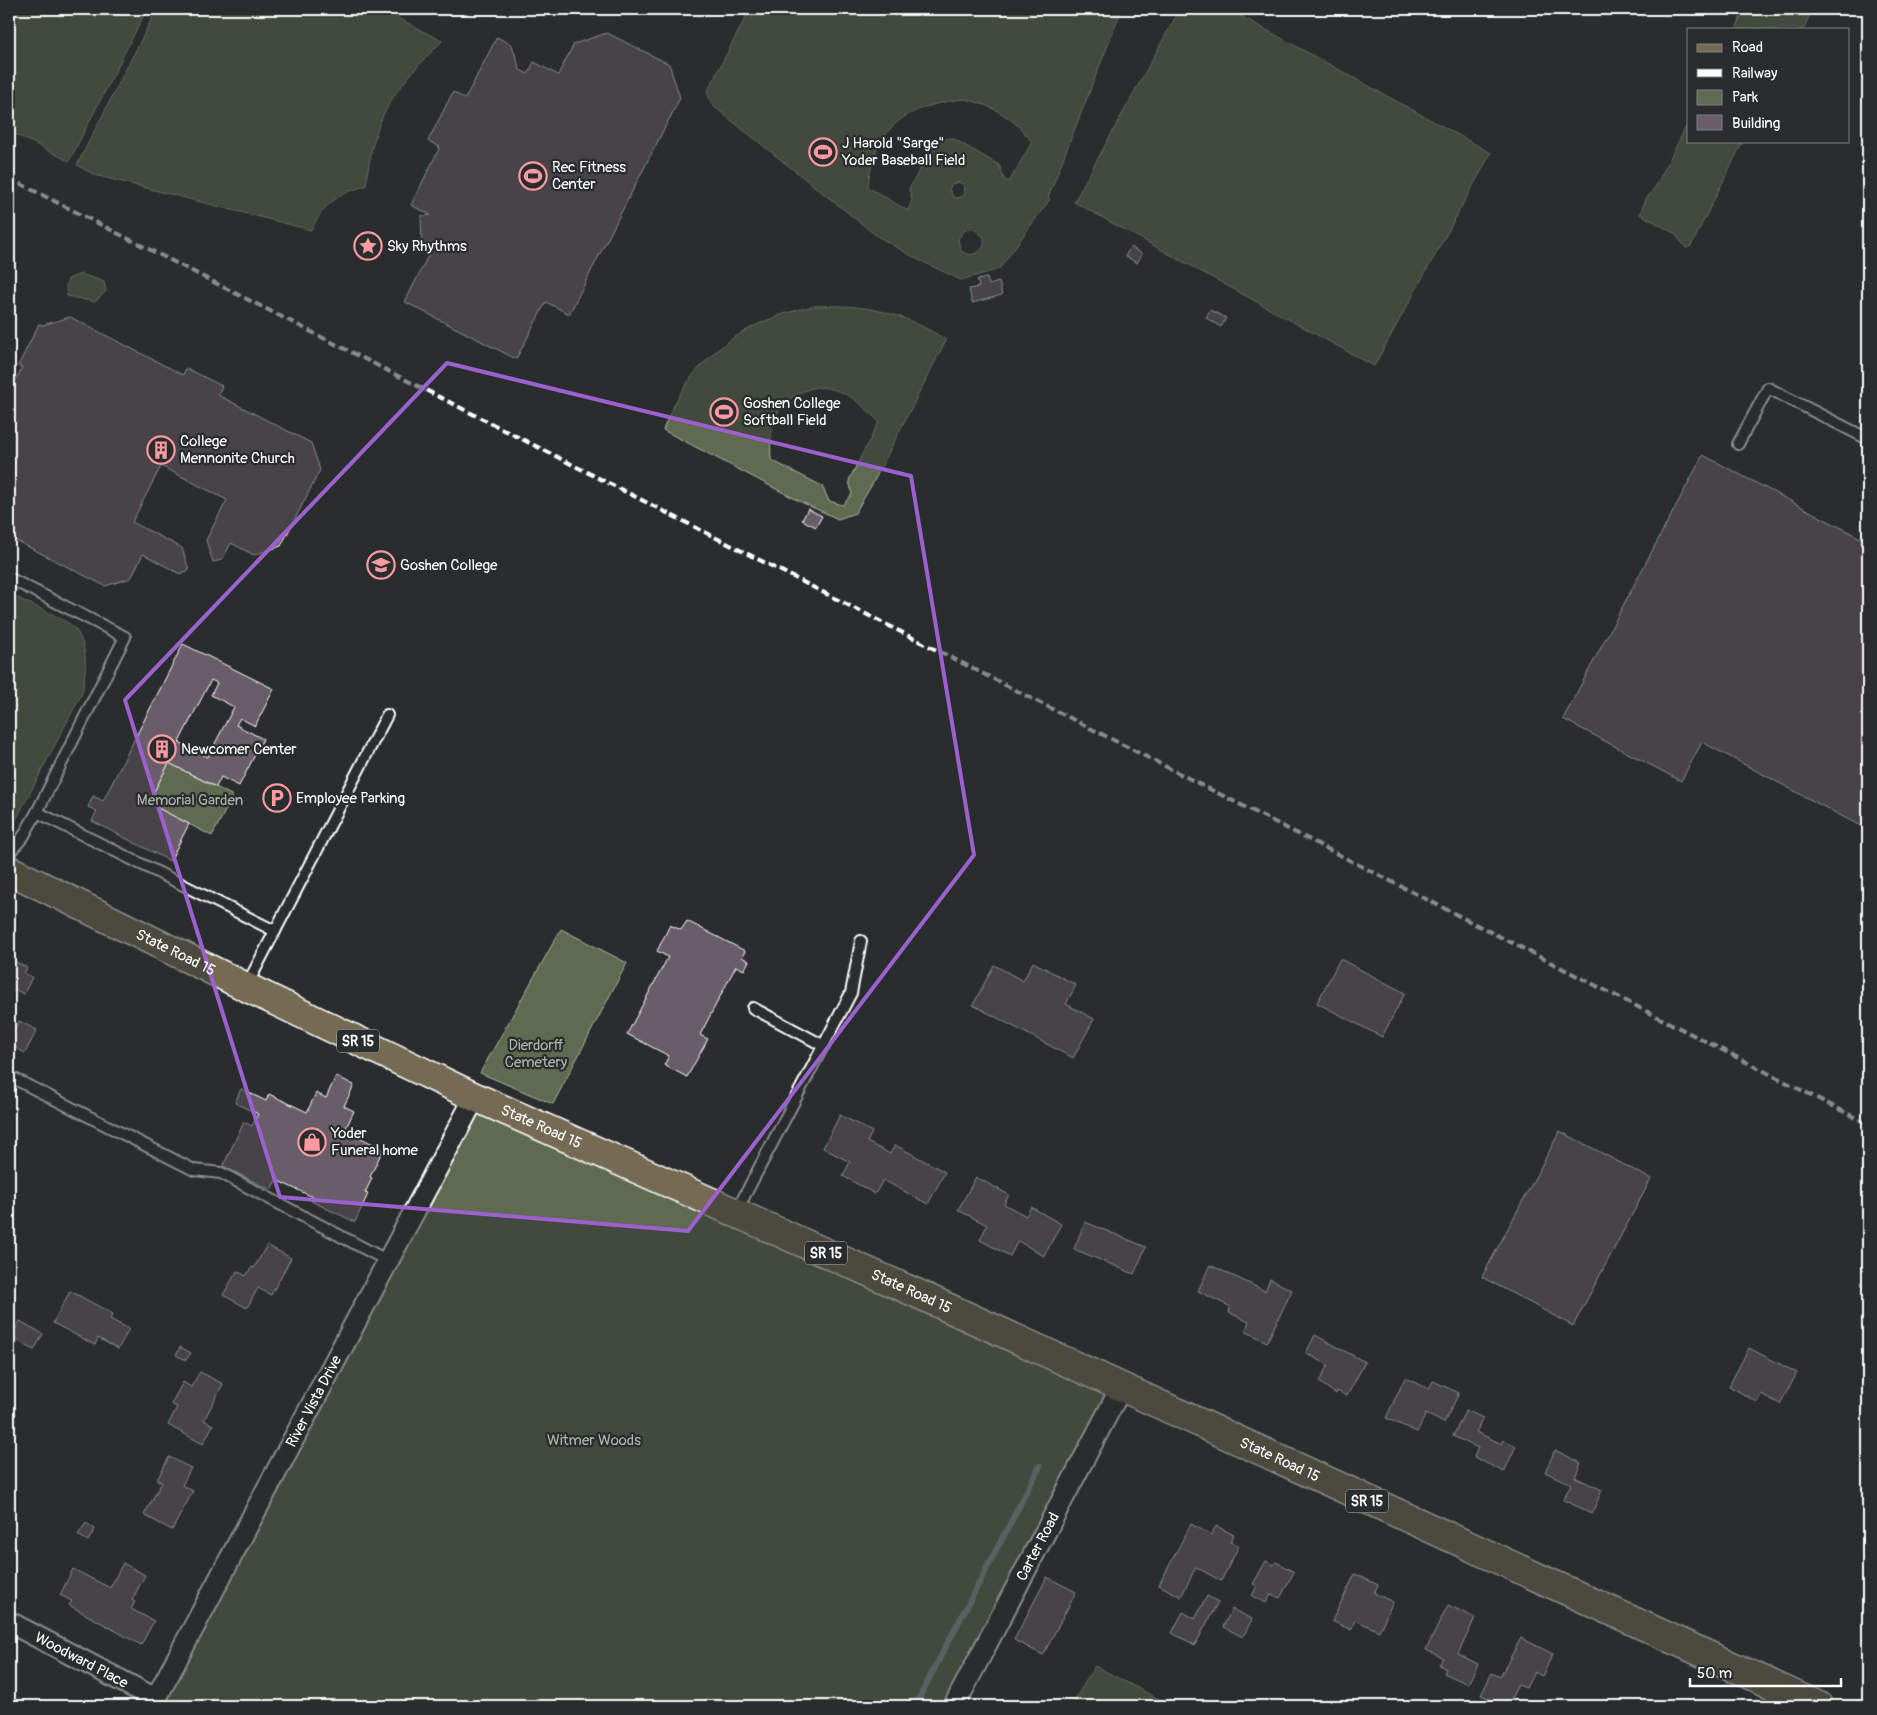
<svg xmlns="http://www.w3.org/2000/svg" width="1877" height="1715" font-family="Pangolin,sans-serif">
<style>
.green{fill:#5e6a51;stroke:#aeb4a8;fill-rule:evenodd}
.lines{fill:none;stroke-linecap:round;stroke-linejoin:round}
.stream{stroke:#91a1a6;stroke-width:6}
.building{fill:#6b5d6a;stroke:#fff;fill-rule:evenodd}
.lane-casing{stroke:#fff;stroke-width:14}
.street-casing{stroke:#fff;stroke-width:24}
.primary-casing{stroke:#fff;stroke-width:31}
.lane{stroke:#2a2d2e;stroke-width:10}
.street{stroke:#2a2d2e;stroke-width:20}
.primary{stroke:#756b52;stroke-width:28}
.rail{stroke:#fff;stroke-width:4;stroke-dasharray:8 4;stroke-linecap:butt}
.marked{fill:none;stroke:#9c61cf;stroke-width:4;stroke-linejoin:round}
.labels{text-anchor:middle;stroke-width:4.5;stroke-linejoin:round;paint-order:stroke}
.shield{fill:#2a2d2e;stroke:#bfc0c0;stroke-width:1}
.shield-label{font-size:14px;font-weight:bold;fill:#fff}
.poi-label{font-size:15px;fill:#fff;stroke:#2a2d2e;text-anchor:start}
.park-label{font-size:15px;fill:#aeb4a8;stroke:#2a2d2e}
.street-label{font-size:15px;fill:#fff;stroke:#2a2d2e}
</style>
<rect width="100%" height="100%" fill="#2a2d2e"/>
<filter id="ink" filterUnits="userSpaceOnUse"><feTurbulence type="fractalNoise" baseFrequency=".02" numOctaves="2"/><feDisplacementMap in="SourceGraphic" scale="10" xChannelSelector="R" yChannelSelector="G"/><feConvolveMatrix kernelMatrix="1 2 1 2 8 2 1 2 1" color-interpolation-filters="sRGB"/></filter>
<g filter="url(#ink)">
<g class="green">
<polygon points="9,9 147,9 69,161 9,131"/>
<path d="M157,9h223l62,32c-50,51 -68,72 -76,145 -27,7 -43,18 -55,44l-216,-55 -18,-10z"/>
<path d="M750,9h372l-74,188 2,2 -51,70 -38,11 -44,-21 -40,-23 -165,-131 -5,-13zM965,99c29,7 49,19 67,43l-23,40 -5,-3 -5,-14 -47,-27 -16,3 -27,48 3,11 -4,11 -40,-24c5,-61 40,-82 97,-88zM959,182l5,3 1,8 -3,4 -8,1 -5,-9 3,-5zM974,229l10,8v9c-6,9 -14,11 -23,5l-3,-12 7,-9z"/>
<polygon points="1180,9 1228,9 1491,153 1374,366 1074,202"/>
<polygon points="1744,9 1812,9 1804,29 1736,29"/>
<polygon points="1688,123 1688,141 1743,141 1695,238 1691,246 1686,248 1674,233 1640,214 1646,199 1656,186"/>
<polygon points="81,274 104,282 106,291 95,302 67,296 66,288 68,279"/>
<path d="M814,306c52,-2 88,6 132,34l-72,141 -19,32 -17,6 -37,-17 -138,-72c26,-71 79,-109 151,-124zM816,387c29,1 44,15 63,35l-30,58 3,14 -9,11 -14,-4 -7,-15 -51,-26c-2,-38 4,-62 45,-73z"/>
<path d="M9,594c12,6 60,26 66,35 14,18 11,43 7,64l-73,140z"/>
<polygon points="169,763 233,796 212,836 148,803"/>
<polygon points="561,929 627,963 553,1104 480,1073"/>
<polygon points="475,1097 1121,1388 954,1706 152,1706"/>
<polygon points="1095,1666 1172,1706 1071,1706"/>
</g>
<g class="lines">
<polyline class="stream" points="915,1706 1040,1466"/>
</g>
<g class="building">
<polygon points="607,33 669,64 680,98 569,314 546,302 516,359 405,302 434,244 422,244 421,216 431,215 411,205 440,147 428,141 453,92 465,99 497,37 512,45 520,70 528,74 534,62 558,75 574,44"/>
<polygon points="1131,247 1142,254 1137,263 1125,256"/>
<polygon points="987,278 989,285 999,282 1002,295 972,303 969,289 979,287 977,280"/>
<polygon points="1210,310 1226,318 1221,327 1206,318"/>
<polygon points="70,317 183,375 186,368 222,386 218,395 311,443 320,470 281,546 254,555 231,543 222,560 213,562 206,540 227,500 161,466 132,522 182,548 189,570 180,574 143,554 131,578 105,586 9,537 9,393 22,368 18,366 39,324 43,325"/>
<polygon points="1703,455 1868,542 1868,830 1702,742 1681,781 1563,719"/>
<polygon points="808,509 822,516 816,527 802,520"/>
<path d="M183,644l91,45 -19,37 -15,-8 -4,7 27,14 -24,47 -18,-9 -5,10 -47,-24 -21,40 41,21 -19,37 -78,-40 5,-10 -9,-4 5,-11 10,5zM211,680l6,3 -6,12 23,12 -26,50 -29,-15z"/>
<polygon points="687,921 745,951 742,957 749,961 744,970 736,966 700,1035 708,1039 687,1077 664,1065 669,1056 627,1034 668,957 657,951 670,925 681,930"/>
<polygon points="9,958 27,968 24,973 32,977 24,994 14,989 11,995 9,994"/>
<polygon points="1340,959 1405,993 1382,1037 1317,1003"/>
<polygon points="1033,962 1076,985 1066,1004 1094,1019 1073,1058 973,1005 994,965 1023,981"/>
<polygon points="19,1021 37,1030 25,1053 9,1044 9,1039"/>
<polygon points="336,1076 354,1085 344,1106 354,1111 345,1130 383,1149 370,1177 372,1178 365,1193 368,1194 355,1222 311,1201 313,1197 276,1180 271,1190 223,1166 244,1122 252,1126 258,1114 235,1103 241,1089 266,1101 269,1094 307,1112 316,1093 326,1098"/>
<polygon points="840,1115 872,1132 867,1142 890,1154 895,1145 945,1172 928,1204 883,1180 875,1194 843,1176 850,1162 823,1148"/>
<polygon points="1560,1131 1651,1179 1573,1326 1482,1277"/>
<polygon points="976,1177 1009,1195 1004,1204 1026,1216 1031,1207 1061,1224 1044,1256 1018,1241 1010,1256 980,1240 987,1225 958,1210"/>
<polygon points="1085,1222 1146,1247 1134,1274 1074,1249"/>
<polygon points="267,1245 291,1258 271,1295 258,1288 247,1308 223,1295 237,1271 246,1276 252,1267 254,1268"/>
<polygon points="1210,1265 1265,1291 1270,1279 1292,1290 1267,1342 1245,1331 1249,1322 1228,1312 1231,1307 1198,1291"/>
<polygon points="70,1291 113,1314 110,1319 129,1329 118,1349 98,1338 95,1345 53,1323"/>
<polygon points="20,1321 43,1334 34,1350 11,1337"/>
<polygon points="1315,1335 1365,1362 1347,1396 1337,1391 1336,1394 1319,1382 1328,1365 1306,1353"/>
<polygon points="180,1347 191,1353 186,1360 176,1355"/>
<polygon points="1749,1348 1797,1373 1780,1404 1761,1394 1757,1402 1729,1386"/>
<polygon points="200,1372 223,1384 204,1420 213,1425 203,1444 168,1425 177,1407 171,1404 183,1382 191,1387"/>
<polygon points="1405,1378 1429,1389 1433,1381 1459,1393 1444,1423 1426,1414 1417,1432 1386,1418"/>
<polygon points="1466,1410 1483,1418 1476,1432 1502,1444 1504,1440 1516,1446 1504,1472 1474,1457 1478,1448 1453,1436"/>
<polygon points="1555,1450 1581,1463 1575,1477 1602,1490 1592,1513 1563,1500 1571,1484 1545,1472"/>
<polygon points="169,1457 191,1468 182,1485 193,1491 172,1530 144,1515 162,1482 157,1480"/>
<polygon points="86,1523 95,1529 88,1541 78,1535"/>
<polygon points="1191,1524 1211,1535 1216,1526 1234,1535 1230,1542 1239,1546 1221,1581 1196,1567 1181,1597 1159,1585"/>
<polygon points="1266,1561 1274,1565 1276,1562 1294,1572 1280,1598 1271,1594 1266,1603 1252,1596 1257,1586 1253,1584"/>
<polygon points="123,1563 145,1575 132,1600 135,1602 131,1609 154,1621 141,1645 69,1605 72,1601 60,1595 73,1569 110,1588"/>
<polygon points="1355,1574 1378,1585 1374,1593 1393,1602 1379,1631 1355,1620 1351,1630 1332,1621"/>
<polygon points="1047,1577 1076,1592 1043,1655 1014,1640"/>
<polygon points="1207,1596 1218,1602 1195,1645 1172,1633 1183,1612 1195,1619"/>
<polygon points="1448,1605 1475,1618 1458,1654 1478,1664 1468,1684 1444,1673 1446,1669 1439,1665 1443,1658 1426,1650"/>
<polygon points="1232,1609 1252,1619 1243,1637 1223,1627"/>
<polygon points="1521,1638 1553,1654 1542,1676 1534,1672 1526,1688 1518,1685 1507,1706 1502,1706 1481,1695 1492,1673 1500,1677"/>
</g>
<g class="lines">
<g class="lane-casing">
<g id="lane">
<polyline points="1738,444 1768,388 1868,439"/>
<polyline points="9,578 125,637 37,812 23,837 9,853"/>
<polyline points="37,812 275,931"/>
<polyline points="246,987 387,715"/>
<polyline points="753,1008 824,1046"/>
<polyline points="9,1076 194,1170 221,1173 388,1261"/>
<polyline points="736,1212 851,993 861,941"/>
</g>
</g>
<g class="street-casing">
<g id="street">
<path id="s1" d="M9,1622l147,77"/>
<path id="s2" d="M152,1706l323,-609"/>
<path id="s3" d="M954,1706l167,-318"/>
</g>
</g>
<g class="primary-casing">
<g id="primary">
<path id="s4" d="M9,870l237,117 229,110 441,196 903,413"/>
</g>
</g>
<use href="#lane" class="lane"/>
<use href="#street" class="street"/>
<use href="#primary" class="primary"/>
<polyline class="rail" points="9,178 1868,1124"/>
</g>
</g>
<path d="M0 0H1877V1715H0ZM447,363l464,113 63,379 -286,376 -408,-34 -155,-497z" fill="#2a2d2e" fill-opacity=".55" fill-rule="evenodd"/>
<path class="marked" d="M447,363l464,113 63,379 -286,376 -408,-34 -155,-497z"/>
<defs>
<g id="stadium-ring" transform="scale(1.4375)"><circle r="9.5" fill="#2a2d2e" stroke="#ff9aa2" stroke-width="1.5"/><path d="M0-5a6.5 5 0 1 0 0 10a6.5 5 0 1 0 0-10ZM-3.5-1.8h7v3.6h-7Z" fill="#ff9aa2"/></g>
<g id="sight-ring" transform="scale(1.4375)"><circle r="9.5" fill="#2a2d2e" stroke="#ff9aa2" stroke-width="1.5"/><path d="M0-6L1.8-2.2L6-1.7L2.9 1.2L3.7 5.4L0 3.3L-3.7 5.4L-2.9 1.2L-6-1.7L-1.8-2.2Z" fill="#ff9aa2"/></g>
<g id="building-ring" transform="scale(1.4375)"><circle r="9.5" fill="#2a2d2e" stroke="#ff9aa2" stroke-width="1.5"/><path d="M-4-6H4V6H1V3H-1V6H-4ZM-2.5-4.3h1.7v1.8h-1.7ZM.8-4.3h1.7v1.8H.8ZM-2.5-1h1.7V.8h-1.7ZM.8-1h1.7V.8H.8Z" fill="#ff9aa2"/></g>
<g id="university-ring" transform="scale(1.4375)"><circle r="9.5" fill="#2a2d2e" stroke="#ff9aa2" stroke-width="1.5"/><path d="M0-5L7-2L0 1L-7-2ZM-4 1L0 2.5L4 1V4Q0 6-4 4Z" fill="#ff9aa2"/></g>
<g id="parking-ring" transform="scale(1.4375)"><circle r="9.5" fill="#2a2d2e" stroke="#ff9aa2" stroke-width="1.5"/><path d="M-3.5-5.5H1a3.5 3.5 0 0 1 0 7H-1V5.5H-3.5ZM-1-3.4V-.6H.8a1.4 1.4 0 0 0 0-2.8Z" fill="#ff9aa2"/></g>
<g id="shop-ring" transform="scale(1.4375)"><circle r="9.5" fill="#2a2d2e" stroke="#ff9aa2" stroke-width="1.5"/><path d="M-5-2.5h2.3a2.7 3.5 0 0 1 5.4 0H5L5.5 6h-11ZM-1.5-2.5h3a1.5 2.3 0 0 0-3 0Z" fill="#ff9aa2"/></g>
</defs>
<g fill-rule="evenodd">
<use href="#stadium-ring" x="823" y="152"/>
<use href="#stadium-ring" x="533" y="176"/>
<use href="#sight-ring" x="368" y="246"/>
<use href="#stadium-ring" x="724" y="412"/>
<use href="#building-ring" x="161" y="450"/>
<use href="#university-ring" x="381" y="565"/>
<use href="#building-ring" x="162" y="749"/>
<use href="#parking-ring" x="277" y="798"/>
<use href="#shop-ring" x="312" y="1142"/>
</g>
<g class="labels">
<g class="shield">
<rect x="337" y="1029.5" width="42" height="23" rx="4"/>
<rect x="805" y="1241.5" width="42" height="23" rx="4"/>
<rect x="1346" y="1489.5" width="42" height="23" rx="4"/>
</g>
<g class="shield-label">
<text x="358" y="1046">SR 15</text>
<text x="826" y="1258">SR 15</text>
<text x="1367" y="1506">SR 15</text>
</g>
<g class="poi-label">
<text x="842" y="148">J Harold "Sarge"<tspan x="842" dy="17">Yoder Baseball Field</tspan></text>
<text x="552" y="172">Rec Fitness<tspan x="552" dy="17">Center</tspan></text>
<text x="387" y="251">Sky Rhythms</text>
<text x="743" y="408">Goshen College<tspan x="743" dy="17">Softball Field</tspan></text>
<text x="180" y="446">College<tspan x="180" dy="17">Mennonite Church</tspan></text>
<text x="400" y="570">Goshen College</text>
<text x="181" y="754">Newcomer Center</text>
<text x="296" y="803">Employee Parking</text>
<text x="331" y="1138">Yoder<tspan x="331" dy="17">Funeral home</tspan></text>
</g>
<g class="park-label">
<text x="190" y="805">Memorial Garden</text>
<text x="536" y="1050">Dierdorff<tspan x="536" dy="17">Cemetery</tspan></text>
<text x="594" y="1445">Witmer Woods</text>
</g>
<g class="street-label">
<text dy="5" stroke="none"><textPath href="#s4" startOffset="186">State Road 15</textPath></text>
<text dy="5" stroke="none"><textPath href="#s4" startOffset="591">State Road 15</textPath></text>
<text dy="5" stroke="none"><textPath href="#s4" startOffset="996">State Road 15</textPath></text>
<text dy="5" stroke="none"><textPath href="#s2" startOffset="345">River Vista Drive</textPath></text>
<text dy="5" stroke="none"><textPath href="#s4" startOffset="1401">State Road 15</textPath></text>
<text dy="5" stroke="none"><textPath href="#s3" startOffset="180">Carter Road</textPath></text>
<text dy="5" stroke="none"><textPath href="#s1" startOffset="82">Woodward Place</textPath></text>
</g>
</g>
<rect width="1877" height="1715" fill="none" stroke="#2a2d2e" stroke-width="30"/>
<rect x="15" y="15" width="1847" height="1685" fill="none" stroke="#fff" stroke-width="2" filter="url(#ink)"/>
<rect x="1687" y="28" width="162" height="115" fill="#2a2d2e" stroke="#7f8182"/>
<rect x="1697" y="44" width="25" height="8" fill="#756b52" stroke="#7f8182"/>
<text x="1732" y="52" font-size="15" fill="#ffffff">Road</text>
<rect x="1697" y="69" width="25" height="8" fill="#ffffff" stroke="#7f8182"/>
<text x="1732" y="78" font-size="15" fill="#ffffff">Railway</text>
<rect x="1697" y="90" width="25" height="15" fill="#5e6a51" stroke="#7f8182"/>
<text x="1732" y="102" font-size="15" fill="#ffffff">Park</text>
<rect x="1697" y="115" width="25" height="15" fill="#6b5d6a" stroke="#7f8182"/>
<text x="1732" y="128" font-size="15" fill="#ffffff">Building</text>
<path d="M1690 1678v8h151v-8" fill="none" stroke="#ffffff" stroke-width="2.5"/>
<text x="1697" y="1678" font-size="15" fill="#ffffff" stroke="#2a2d2e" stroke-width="4" paint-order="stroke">50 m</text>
</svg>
